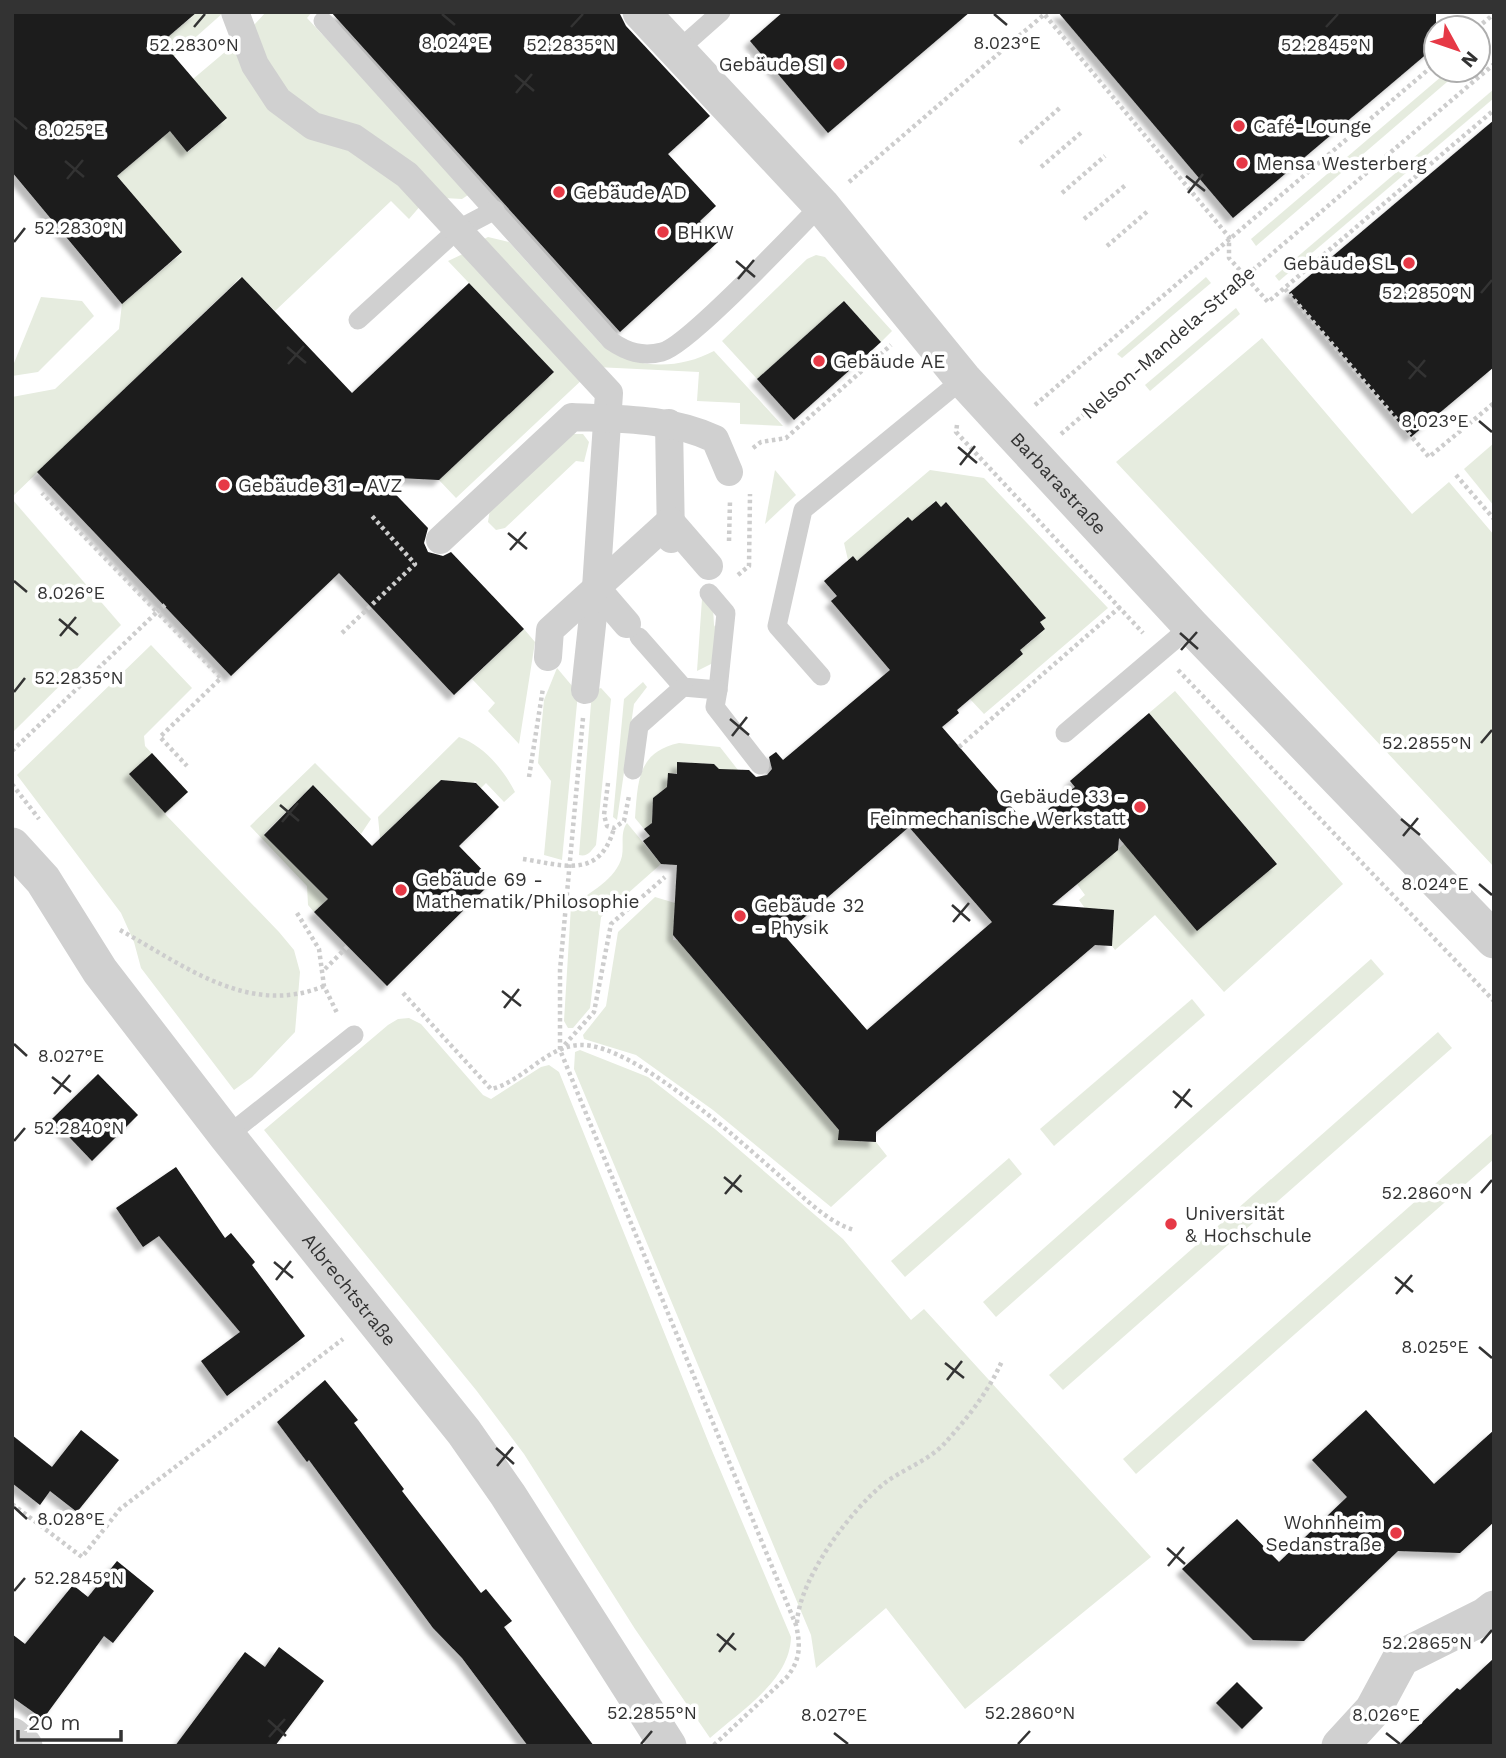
<svg xmlns="http://www.w3.org/2000/svg" width="1506" height="1758" font-family="'Work Sans',sans-serif">
<style>
.green{fill:#e6ecdf}
.building{fill:#1a1a1a;fill-rule:evenodd;filter:url(#shadow)}
.lines{fill:none;stroke-linecap:round;stroke-linejoin:round}
.path{stroke:#cdcdcd;stroke-width:4.5;stroke-dasharray:3.5 3.5;stroke-linecap:butt}
.service{stroke:#d0d0d0;stroke-width:19}
.pedestrian{stroke:#d0d0d0;stroke-width:28}
.minor{stroke:#d0d0d0;stroke-width:37}
.ticks{fill:none;stroke:#333;stroke-width:2.5}
.poi-dot{fill:#e63946;stroke:#fff;stroke-width:2.5}
.labels{text-anchor:middle;stroke-width:7;stroke-linejoin:round;paint-order:stroke}
.poi-label{font-size:19px;fill:#333;stroke:#fff;text-anchor:start}
.street-label{font-size:19px;fill:#333;stroke:#fff}
.ticks-label{font-size:18px;text-anchor:middle;fill:#333;stroke:#fff;stroke-width:7;stroke-linejoin:round;paint-order:stroke}
</style>
<defs>
<filter id="shadow"><feDropShadow dx="-6" dy="6" stdDeviation="2" flood-color="#0004"/></filter>
</defs>
<rect width="100%" height="100%" fill="#fff"/>
<g class="green">
<polygon points="188,12 224,12 152,76 154,48 192,17"/>
<polygon points="266,12 312,12 307,18 460,182 468,195 462,199 444,198 312,116 265,70 254,25"/>
<polygon points="238,41 246,62 422,204 409,219 391,201 275,311 241,277 12,497 12,397 55,389 119,329 122,304 182,253 117,176 170,131 188,152 226,119 193,79"/>
<polygon points="1449,70 1461,70 1256,246 1251,239"/>
<polygon points="1494,89 1494,98 1279,281 1275,276"/>
<path d="M488,237l21,5 93,103c33,25 76,25 112,6l69,75 -43,-2v-21l-43,-2 2,-29 -103,-5 -112,-128z"/>
<polygon points="465,253 585,377 456,498 439,480 554,372 448,261"/>
<polygon points="816,255 825,257 892,331 881,342 844,301 757,379 722,341 807,259"/>
<polygon points="1206,277 1211,283 1122,358 1117,354"/>
<polygon points="41,297 82,301 94,316 38,372 12,376 12,368"/>
<polygon points="1236,308 1240,314 1150,391 1145,385"/>
<polygon points="1262,338 1412,514 1449,482 1494,535 1494,867 1116,462"/>
<polygon points="566,434 583,434 589,442 584,462 576,461 505,528 496,530 488,522 491,503"/>
<polygon points="1494,443 1494,506 1464,469"/>
<polygon points="775,470 796,495 765,524"/>
<polygon points="930,470 984,478 1108,608 984,714 970,699 1023,654 1018,647 1027,645 1045,629 1040,622 1045,617 946,502 941,507 935,501 913,523 908,518 857,561 853,556 848,560 844,543"/>
<polygon points="12,499 121,625 12,733"/>
<polygon points="702,599 713,607 714,625 719,634 713,663 697,671"/>
<polygon points="524,629 535,642 519,744 488,711 495,703 472,679"/>
<polygon points="151,645 192,688 144,736 145,746 188,792 165,814 279,932 294,950 300,972 295,1032 252,1077 234,1090 141,968 134,942 121,913 17,775"/>
<polygon points="557,668 578,693 562,860 544,855 551,781 538,763 544,700"/>
<polygon points="643,682 647,687 634,704 617,820 613,817 624,699"/>
<path d="M601,688l10,11 -15,146c-5,6 -8,12 -17,10l13,-164z"/>
<polygon points="1175,691 1343,884 1224,992 1155,915 1115,950 1079,900 1085,895 1077,884 1124,844 1277,864 1149,713"/>
<path d="M459,737c24,8 45,33 56,55l-11,10 -18,-19 -5,5 -6,-7 -6,6 -5,-5 -23,-2 -61,58 -2,-21z"/>
<path d="M679,743l41,4 18,23 -4,17 -20,-23 -36,-2 -1,11 -9,1 -1,13 -14,11 -1,25 -8,6 -9,-11c3,-36 2,-66 44,-75z"/>
<polygon points="315,763 371,819 361,834 313,785 264,834 328,899 314,912 308,905 307,886 250,826"/>
<path d="M627,823l34,41 -60,53 -11,91 -17,20h-5l-4,-7 7,-115c18,-13 46,-27 51,-50 2,-11 -2,-24 5,-33z"/>
<polygon points="655,897 675,903 673,940 689,941 689,954 828,1117 840,1119 839,1140 876,1142 887,1156 831,1207 713,1110 636,1055 584,1039 583,1035 606,1006 618,932"/>
<polygon points="1371,959 1384,974 996,1317 983,1302"/>
<polygon points="1192,999 1205,1015 1054,1146 1040,1129"/>
<path d="M409,1018l12,6 62,71 8,4 50,-32 8,-2 10,7 151,374 81,191c-1,44 -51,74 -81,101l-75,-109 -111,-175 -48,-64 -212,-260 124,-105 10,-6z"/>
<polygon points="1438,1032 1452,1048 1063,1390 1049,1375"/>
<polygon points="580,1050 648,1077 715,1129 843,1239 911,1320 924,1309 1151,1557 965,1709 886,1608 816,1668 811,1635 574,1069 575,1052"/>
<polygon points="1494,1132 1494,1159 1136,1474 1123,1459"/>
<polygon points="1009,1158 1022,1174 905,1277 891,1261"/>
</g>
<g class="building">
<polygon points="12,12 197,12 162,42 227,118 187,152 170,131 117,176 182,252 122,304 12,172"/>
<polygon points="331,12 619,12 626,26 710,116 668,154 716,206 700,221 718,242 620,332"/>
<polygon points="783,12 970,12 828,133 750,41"/>
<polygon points="1058,12 1436,12 1436,46 1233,218"/>
<polygon points="1494,120 1494,367 1411,437 1289,293"/>
<polygon points="242,277 352,393 469,283 554,372 439,480 379,477 428,528 424,543 428,552 443,556 451,552 524,629 454,695 339,573 231,676 37,472"/>
<polygon points="844,301 881,342 794,420 757,379"/>
<path d="M936,501l5,6 5,-5 100,116 -6,4 5,7 -25,21 3,4 -66,56 2,3 -17,14 86,99 47,-39 -5,-6 79,-68 128,151 -80,67 -78,-93 -1,12 -66,55 62,5 -2,36 -17,-1 -219,187v10l-38,-2 1,-10 -166,-195 4,-70 -16,-1 -18,-23 7,-5 -6,-7 8,-6 1,-25 14,-11 1,-14 9,1v-12l37,2 5,5 30,1 7,7 11,-2 5,-6 -3,-12 7,-5 7,8 107,-90 -59,-69 6,-5 -13,-15 29,-25 4,5 51,-44 4,4zM909,827l83,95 -125,108 -83,-95z"/>
<polygon points="152,753 188,792 165,813 129,774"/>
<polygon points="441,780 476,783 499,807 459,846 493,881 387,986 314,912 328,899 264,835 313,785 372,846"/>
<polygon points="98,1074 138,1115 92,1161 52,1119"/>
<polygon points="176,1167 225,1238 231,1233 255,1262 252,1265 305,1336 227,1396 201,1361 240,1332 159,1236 143,1247 116,1208"/>
<polygon points="325,1380 358,1420 354,1423 404,1489 402,1491 481,1593 486,1589 512,1621 504,1627 594,1746 528,1746 462,1658 433,1628 309,1460 307,1462 277,1422"/>
<polygon points="1366,1410 1434,1484 1494,1430 1494,1522 1460,1553 1398,1551 1304,1641 1253,1640 1182,1569 1237,1519 1279,1562 1347,1497 1312,1460"/>
<polygon points="81,1430 119,1460 77,1512 50,1491 40,1505 12,1483 12,1435 52,1467"/>
<polygon points="117,1561 154,1591 113,1643 104,1636 43,1719 12,1697 12,1634 25,1644 73,1585 88,1597"/>
<polygon points="279,1647 324,1681 275,1746 175,1746 245,1652 265,1667"/>
<polygon points="1494,1658 1494,1746 1398,1746 1457,1688 1460,1690"/>
<polygon points="1237,1682 1263,1708 1242,1729 1216,1703"/>
</g>
<g class="lines">
<g class="path">
<polyline points="1045,15 1229,237 1229,258 1268,302 1494,110"/>
<polyline points="1477,28 1494,14"/>
<polyline points="1020,143 1062,106"/>
<polyline points="1041,167 1083,131"/>
<polyline points="849,182 1047,12"/>
<polyline points="1062,193 1105,156"/>
<polyline points="1084,219 1127,184"/>
<polyline points="1107,246 1149,210"/>
<polyline points="1285,289 1429,457 1494,403"/>
<polyline points="1035,405 1436,63"/>
<polyline points="957,425 956,432 1143,633"/>
<polyline points="1061,434 1494,64"/>
<polyline points="753,448 761,442 786,438 891,345"/>
<polyline points="1456,475 1494,519"/>
<polyline points="729,541 730,501"/>
<polyline points="738,575 749,566 750,494"/>
<polyline points="165,605 157,612 221,678 160,737 187,766"/>
<polyline points="342,633 415,564 372,516"/>
<polyline points="1178,670 1494,1001"/>
<path d="M583,718l-23,252v80l236,575c5,22 4,35 -9,52l-74,69"/>
<polyline points="959,747 1120,607"/>
<polyline points="12,751 157,612 42,493"/>
<polyline points="529,777 543,688"/>
<polyline points="608,783 604,815 607,826 614,828 624,821 629,796"/>
<polyline points="12,784 39,819"/>
<path d="M523,859c40,6 77,21 91,-31"/>
<polyline points="297,913 319,949 324,986 338,1015"/>
<path d="M120,930c65,36 129,87 204,56"/>
<polyline points="325,969 348,946"/>
<path d="M403,993l88,96c32,-7 56,-44 90,-44 53,-1 160,97 200,132 21,19 46,45 73,53"/>
<polyline points="560,1050 594,1012 611,924 665,877"/>
<polyline points="12,1504 82,1557 120,1509 343,1339"/>
<path d="M797,1623c2,-44 54,-114 89,-141 18,-13 43,-22 58,-38 22,-24 45,-53 58,-83"/>
</g>
<g class="service">
<path d="M323,21l288,320c16,11 31,16 51,11 27,-7 132,-120 159,-147"/>
<polyline points="677,51 721,12"/>
<polyline points="358,320 457,230 495,210"/>
<polyline points="709,593 726,613 718,690"/>
<polyline points="639,637 683,687 718,690 715,707 760,765"/>
<polyline points="821,676 777,626 803,510 963,379"/>
<polyline points="1065,733 1191,626"/>
<polyline points="633,770 639,726 683,687"/>
<polyline points="227,1136 354,1035"/>
</g>
<g class="pedestrian">
<polyline points="235,12 255,65 278,100 313,126 354,138 407,175 609,393 596,588 585,690"/>
<polyline points="669,423 671,539"/>
<path d="M440,540l132,-123c49,2 98,1 143,22l14,33"/>
<polyline points="596,588 627,624"/>
<polyline points="548,657 550,630 670,521 709,566"/>
</g>
<g class="minor">
<path id="s1" d="M641,12l180,193 142,174 45,49 183,198 303,314"/>
<path id="s2" d="M12,846l31,34 57,91 127,165 237,296 44,63 160,251"/>
<polyline points="12,1736 24,1746"/>
<polyline points="1340,1746 1373,1710 1401,1658 1485,1616 1494,1609"/>
</g>
</g>
<path class="ticks" d="M442,14l13,11M994,14l13,11M194,27l11,-13M571,27l12,-13M1326,27l12,-13M515,75l19,16M516,93l16,-19M14,118l13,11M65,161l19,16M1186,176l19,15M67,179l16,-19M1188,193l15,-19M14,242l11,-14M736,261l19,16M738,279l16,-19M1481,293l11,-13M287,347l19,16M1408,361l18,16M288,364l16,-18M1409,379l16,-19M1479,421l13,11M958,447l19,16M960,465l15,-19M508,533l19,16M510,550l16,-18M14,581l13,11M59,619l19,16M1180,633l18,16M60,636l16,-19M1181,650l16,-18M14,692l11,-14M730,719l19,16M732,736l15,-19M1481,743l11,-13M280,805l19,16M1401,819l19,16M282,822l16,-19M1403,836l15,-18M1479,884l13,11M952,905l18,16M953,922l16,-19M502,991l19,15M504,1008l15,-19M14,1044l13,12M52,1077l19,15M1173,1091l19,16M54,1094l16,-19M1175,1108l15,-19M14,1141l11,-13M724,1177l18,15M1481,1193l11,-13M725,1194l16,-19M274,1262l19,16M1395,1277l18,15M276,1280l15,-19M1396,1294l16,-19M1479,1347l13,11M945,1363l19,15M947,1380l15,-19M496,1448l18,16M497,1466l16,-19M14,1507l13,12M1167,1548l18,16M1168,1566l16,-19M14,1591l11,-13M717,1634l19,16M1481,1643l11,-13M719,1652l15,-19M268,1720l18,16M834,1733l14,11M1386,1733l14,11M269,1737l16,-18M641,1744l11,-13M1018,1744l12,-13"/>
<g class="poi-dot">
<circle cx="839" cy="64" r="7"/>
<circle cx="1239" cy="126" r="7"/>
<circle cx="1242" cy="163" r="7"/>
<circle cx="559" cy="192" r="7"/>
<circle cx="663" cy="232" r="7"/>
<circle cx="1409" cy="263" r="7"/>
<circle cx="819" cy="361" r="7"/>
<circle cx="224" cy="485" r="7"/>
<circle cx="1140" cy="807" r="7"/>
<circle cx="401" cy="890" r="7"/>
<circle cx="740" cy="916" r="7"/>
<circle cx="1171" cy="1224" r="7"/>
<circle cx="1396" cy="1533" r="7"/>
</g>
<g class="labels">
<g class="poi-label">
<text x="825" y="71" text-anchor="end">Gebäude SI</text>
<text x="1253" y="133">Café-Lounge</text>
<text x="1256" y="170">Mensa Westerberg</text>
<text x="573" y="199">Gebäude AD</text>
<text x="677" y="239">BHKW</text>
<text x="1395" y="270" text-anchor="end">Gebäude SL</text>
<text x="833" y="368">Gebäude AE</text>
<text x="238" y="492">Gebäude 31 - AVZ</text>
<text x="1126" y="803" text-anchor="end">Gebäude 33 -<tspan x="1126" dy="22">Feinmechanische Werkstatt</tspan></text>
<text x="415" y="886">Gebäude 69 -<tspan x="415" dy="22">Mathematik/Philosophie</tspan></text>
<text x="754" y="912">Gebäude 32<tspan x="754" dy="22">- Physik</tspan></text>
<text x="1185" y="1220">Universität<tspan x="1185" dy="22">&amp; Hochschule</tspan></text>
<text x="1382" y="1529" text-anchor="end">Wohnheim<tspan x="1382" dy="22">Sedanstraße</tspan></text>
</g>
<g class="street-label">
<text transform="translate(1168 342) rotate(-41)" y="7">Nelson-Mandela-Straße</text>
<text dy="7" stroke="none"><textPath href="#s1" startOffset="630">Barbarastraße</textPath></text>
<text dy="7" stroke="none"><textPath href="#s2" startOffset="558">Albrechtstraße</textPath></text>
</g>
</g>
<g class="ticks-label">
<text x="455" y="49">8.024°E</text>
<text x="1007" y="49">8.023°E</text>
<text x="194" y="51">52.2830°N</text>
<text x="571" y="51">52.2835°N</text>
<text x="1326" y="51">52.2845°N</text>
<text x="71" y="136">8.025°E</text>
<text x="79" y="234">52.2830°N</text>
<text x="1427" y="299">52.2850°N</text>
<text x="1435" y="427">8.023°E</text>
<text x="71" y="599">8.026°E</text>
<text x="79" y="684">52.2835°N</text>
<text x="1427" y="749">52.2855°N</text>
<text x="1435" y="890">8.024°E</text>
<text x="71" y="1062">8.027°E</text>
<text x="79" y="1134">52.2840°N</text>
<text x="1427" y="1199">52.2860°N</text>
<text x="1435" y="1353">8.025°E</text>
<text x="71" y="1525">8.028°E</text>
<text x="79" y="1584">52.2845°N</text>
<text x="1427" y="1649">52.2865°N</text>
<text x="652" y="1719">52.2855°N</text>
<text x="1030" y="1719">52.2860°N</text>
<text x="834" y="1721">8.027°E</text>
<text x="1386" y="1721">8.026°E</text>
</g>
<rect width="1506" height="1758" fill="none" stroke="#333333" stroke-width="28"/>
<g transform="translate(1457 49) rotate(130)"><circle r="33" fill="#ffffff" stroke="#adadad" stroke-width="2"/>
<path d="M0-5L12 26L0 18L-12 26Z" fill="#e63946"/>
<text y="-10" font-size="19" font-weight="bold" text-anchor="middle" fill="#333333">N</text>
</g>
<path d="M18 1730v10h103v-10" fill="none" stroke="#333333" stroke-width="3.5"/>
<text x="28" y="1730" font-size="21" fill="#333333" stroke="#ffffff" stroke-width="5" paint-order="stroke">20 m</text>
</svg>
